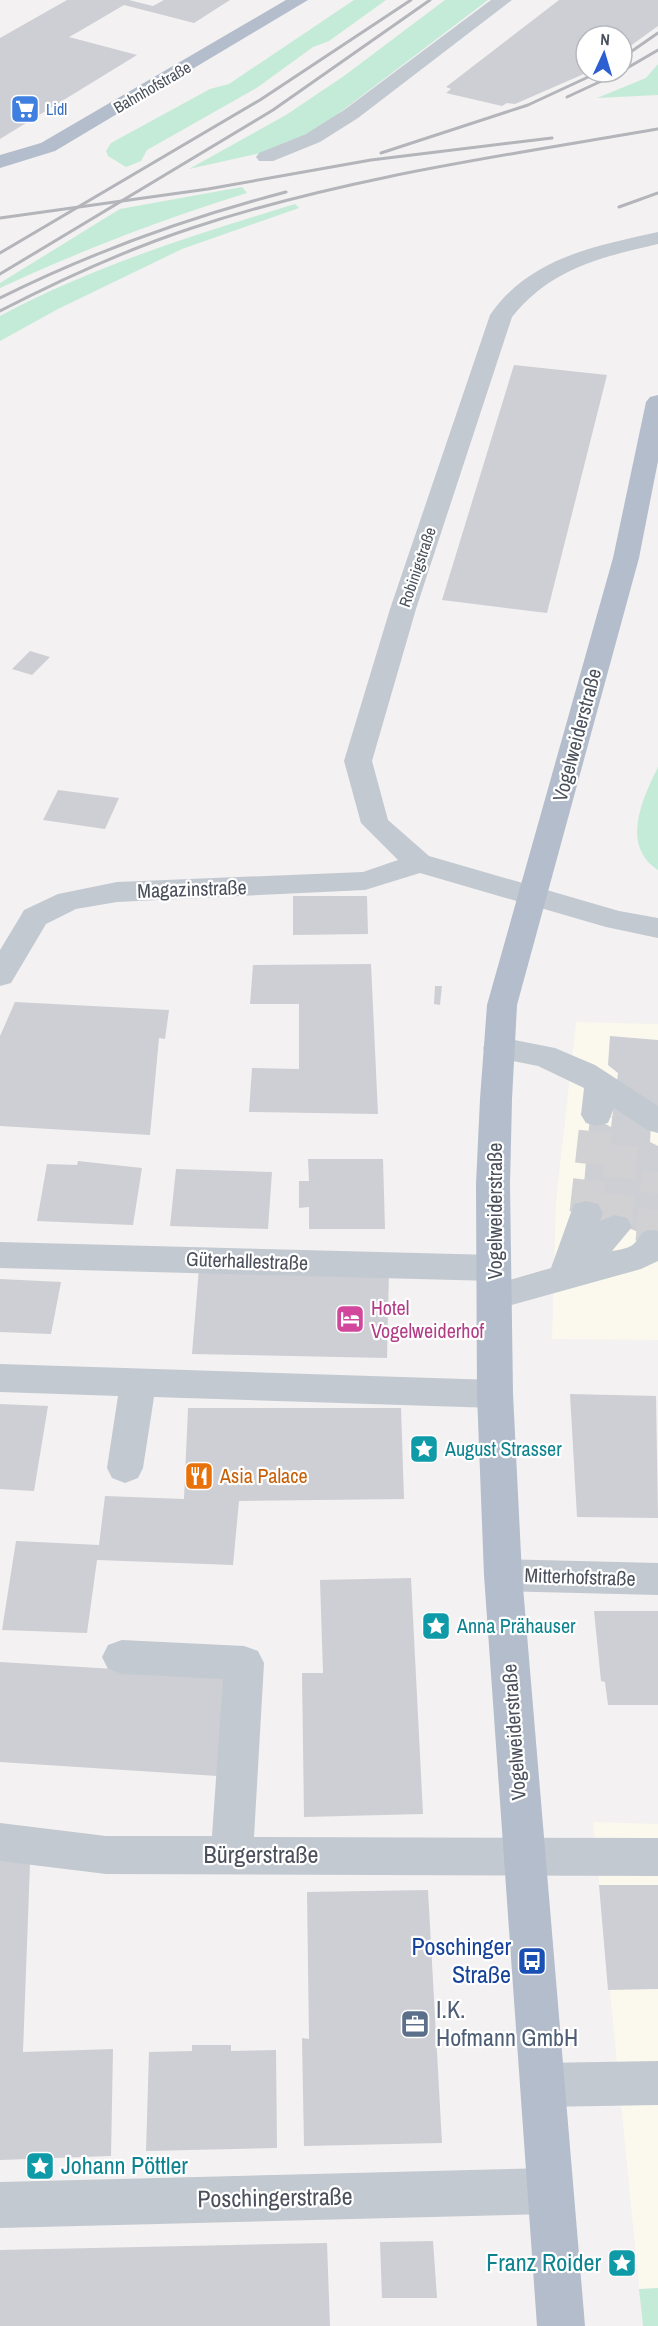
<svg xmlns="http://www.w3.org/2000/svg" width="658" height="2326" font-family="'Archivo Narrow',sans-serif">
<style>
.commercial{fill:#fbf8ed}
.green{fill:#c4ebd8}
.building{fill:#cecfd4}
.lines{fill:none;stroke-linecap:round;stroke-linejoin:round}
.minor-tunnel{stroke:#d1d1d3;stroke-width:33;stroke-dasharray:33 16;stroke-linecap:butt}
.minor{fill:#c3c9d1;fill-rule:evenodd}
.major{fill:#b3bdcc;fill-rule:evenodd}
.rail{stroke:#b3b5ba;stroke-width:3}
.labels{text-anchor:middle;stroke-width:4.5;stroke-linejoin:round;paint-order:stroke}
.far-street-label{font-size:16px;fill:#4a515c;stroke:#fff}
.far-shop-label{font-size:16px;fill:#366cbe;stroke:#fff;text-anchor:start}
.street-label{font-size:20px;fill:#4a515c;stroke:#fff}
.hotel-label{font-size:20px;fill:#b23c85;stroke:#fff;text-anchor:start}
.culture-label{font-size:20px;fill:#0d838f;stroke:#fff;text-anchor:start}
.food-label{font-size:20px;fill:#c56008;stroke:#fff;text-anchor:start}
.near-street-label{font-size:24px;fill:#4a515c;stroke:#fff}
.near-transit-label{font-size:24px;fill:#164399;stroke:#fff;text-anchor:end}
.near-service-label{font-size:24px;fill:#4e5e75;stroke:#fff;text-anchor:start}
.near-culture-label{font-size:24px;fill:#0d838f;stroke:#fff;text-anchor:start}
</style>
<rect width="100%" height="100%" fill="#f3f1f1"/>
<g class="commercial">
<polygon points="576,1022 658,1024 658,1340 552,1339 556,1201"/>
<polygon points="593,1822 658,1824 658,2326 643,2326"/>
</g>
<g class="green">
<polygon points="354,0 386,0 329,41 313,47 258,87 147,150 141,161 126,167 108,156 106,151 111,143 210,89 229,84"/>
<polygon points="445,0 488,0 318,129 261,153 189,169 286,115 344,76"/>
<polygon points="658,64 658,95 597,98 646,78"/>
<path d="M242,187l5,6c-85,26 -167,58 -247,95v-5l120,-74z"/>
<path d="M295,204l4,4 -117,41 -124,60 -58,32v-25c93,-50 194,-81 295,-112z"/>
<path d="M658,767v103c-38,-25 -15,-72 0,-103z"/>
<polygon points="658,2288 658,2326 643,2326 639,2289"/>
</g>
<g class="building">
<polygon points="67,0 129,0 153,6 164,0 230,0 194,23 124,5 78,32 69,37 137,55 0,139 0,38"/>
<polygon points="559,0 658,0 658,26 622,52 622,36 586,36 586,73 515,104 507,103 502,106 446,93 451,89 446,87"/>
<polygon points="514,365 607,375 547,613 442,600"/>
<polygon points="30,651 50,657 32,675 12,669"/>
<polygon points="58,790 119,798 105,829 43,820"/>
<polygon points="293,896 367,896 368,934 293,935"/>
<polygon points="371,964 378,1114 249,1112 252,1068 299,1069 299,1004 250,1004 253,965"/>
<polygon points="435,986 442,986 440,1005 434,1004"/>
<polygon points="15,1002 169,1010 165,1039 159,1038 150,1135 0,1126 0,1036"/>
<polygon points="610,1036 658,1040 658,1109 652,1104 650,1142 658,1146 658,1241 582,1207 590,1116 611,1127 618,1073 608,1065"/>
<polygon points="308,1159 383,1159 385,1229 309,1229 309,1207 299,1208 299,1181 309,1181"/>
<polygon points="78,1161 142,1168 133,1225 37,1221 47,1164 77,1165"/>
<polygon points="176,1169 272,1172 268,1229 170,1226"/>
<polygon points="199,1268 389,1272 387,1358 192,1354"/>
<polygon points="0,1279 61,1282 51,1334 0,1332"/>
<polygon points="570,1394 656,1396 658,1518 577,1517"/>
<polygon points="0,1404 48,1406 34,1491 0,1489"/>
<polygon points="188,1408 401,1408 404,1499 239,1501 233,1565 97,1560 87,1633 2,1630 16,1541 99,1545 105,1496 184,1499"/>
<polygon points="411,1578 423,1814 304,1817 302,1673 323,1673 320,1580"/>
<polygon points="594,1611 658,1611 658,1705 608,1705 605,1682 601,1681"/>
<polygon points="0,1662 229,1676 217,1776 0,1762"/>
<polygon points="0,1859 30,1864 23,2052 113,2049 111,2156 0,2160"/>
<polygon points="599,1885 658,1885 658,1989 608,1990"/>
<polygon points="428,1890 442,2143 304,2146 302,2038 309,2039 307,1892"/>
<polygon points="192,2045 231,2045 231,2051 276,2050 277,2148 146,2151 149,2052 192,2051"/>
<polygon points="433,2241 437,2298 382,2298 380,2242"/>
<polygon points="327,2243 330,2326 0,2326 0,2250"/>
</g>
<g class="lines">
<g class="minor-tunnel">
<polyline points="586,1213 597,1115"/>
<polyline points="615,1227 623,1130"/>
<polyline points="652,1242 658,1172"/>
</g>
<g class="minor">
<polygon points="491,0 512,0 358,118 320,142 273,161 259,161 256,157 259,153 306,134 344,110"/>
<path d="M658,232v12c-59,14 -106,24 -146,73l-96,292 -44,152 16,59 41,36 190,55 39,7v20l-52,-11 -186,-54 -55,17 -248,12 -41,7 -30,15 -35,59 -11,3v-36l20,-33 4,-7 34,-16 59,-12 246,-10 35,-12 -37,-37 -17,-62 46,-152 100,-294c39,-57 105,-69 168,-83z"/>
<polygon points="499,1037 555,1048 595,1065 658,1106 658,1133 647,1130 614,1108 608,1123 597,1126 586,1123 581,1115 584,1088 538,1066 488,1056 483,1048 488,1040"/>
<path d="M586,1201l12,3 5,9 -3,8 15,-6 12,3 5,9 -20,24c6,-1 13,-2 19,-5 11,-7 8,-20 27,-15v30l-17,8 -147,41 -12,-4 -5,-9 5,-9 69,-20 23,-64z"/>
<polygon points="0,1242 494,1255 506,1259 511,1268 506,1277 494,1281 0,1268"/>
<polygon points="0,1364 495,1380 508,1384 513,1394 508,1404 495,1408 154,1397 143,1468 138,1478 125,1483 112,1478 107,1468 118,1396 0,1392"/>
<polygon points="503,1559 658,1563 658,1595 503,1591 489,1586 484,1575 489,1564"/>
<polygon points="122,1640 244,1646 258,1651 264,1663 254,1837 658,1838 658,1876 106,1874 0,1861 0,1823 106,1836 212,1836 223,1679 122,1674 108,1669 102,1657 108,1645"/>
<polygon points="658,2061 658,2105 542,2107 526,2100 520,2085 526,2070 542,2063"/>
<polygon points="550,2168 566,2175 573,2191 566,2207 550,2214 0,2228 0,2182"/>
</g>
<g class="major">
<polygon points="286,0 308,0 55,151 0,168 0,155 41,143"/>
<polygon points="658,395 658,461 639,558 517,1005 512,1099 510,1184 513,1394 522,1575 585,2326 537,2326 484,1575 477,1394 476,1184 480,1099 487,1005 613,558 646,402 650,397"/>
</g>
<g class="rail">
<polyline points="622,58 658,33"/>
<polyline points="622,71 658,50"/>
<polyline points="567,97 621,72"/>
<polyline points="381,153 528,105 599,72"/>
<polyline points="619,207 658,193"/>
<polyline points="0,218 208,189 371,160 552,138"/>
<polyline points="0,253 260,100 411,0"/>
<polyline points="0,274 273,110 430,0"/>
<path d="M0,298c92,-46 187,-80 286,-106"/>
<path d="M0,311c62,-32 125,-61 192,-83 151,-50 309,-72 466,-99"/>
</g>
</g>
<defs>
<g id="supermarket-square" transform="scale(1.5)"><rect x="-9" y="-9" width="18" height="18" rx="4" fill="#3f7fe0" stroke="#fff"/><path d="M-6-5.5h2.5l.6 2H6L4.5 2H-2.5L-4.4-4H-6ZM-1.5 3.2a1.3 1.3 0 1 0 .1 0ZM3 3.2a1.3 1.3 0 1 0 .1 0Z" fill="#fff"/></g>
<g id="hotel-square" transform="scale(1.5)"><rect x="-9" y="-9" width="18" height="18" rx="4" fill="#d1479c" stroke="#fff"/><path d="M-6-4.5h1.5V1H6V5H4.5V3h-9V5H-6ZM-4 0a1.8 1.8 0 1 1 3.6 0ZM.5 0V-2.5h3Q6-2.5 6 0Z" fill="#fff"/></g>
<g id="sight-square" transform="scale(1.5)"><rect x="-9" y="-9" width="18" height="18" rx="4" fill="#0f9aa8" stroke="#fff"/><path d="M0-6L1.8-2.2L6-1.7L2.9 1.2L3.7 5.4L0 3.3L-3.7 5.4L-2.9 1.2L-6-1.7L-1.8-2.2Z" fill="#fff"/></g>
<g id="restaurant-square" transform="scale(1.5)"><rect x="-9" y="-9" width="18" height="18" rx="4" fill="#e8710a" stroke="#fff"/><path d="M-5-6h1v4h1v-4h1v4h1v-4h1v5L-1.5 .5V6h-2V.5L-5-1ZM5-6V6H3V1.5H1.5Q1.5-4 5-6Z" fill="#fff"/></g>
<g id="bus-square" transform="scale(1.5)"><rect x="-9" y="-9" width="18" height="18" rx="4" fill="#1a4fb4" stroke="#fff"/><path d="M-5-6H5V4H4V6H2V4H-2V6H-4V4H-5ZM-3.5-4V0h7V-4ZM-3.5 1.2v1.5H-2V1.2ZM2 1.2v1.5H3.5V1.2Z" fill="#fff"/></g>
<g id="office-square" transform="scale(1.5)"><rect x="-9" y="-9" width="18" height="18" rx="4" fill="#5c6f8a" stroke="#fff"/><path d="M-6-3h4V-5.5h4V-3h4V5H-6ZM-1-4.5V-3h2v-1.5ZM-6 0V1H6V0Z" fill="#fff"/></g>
</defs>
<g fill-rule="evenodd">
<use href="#supermarket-square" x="25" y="109"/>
<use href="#hotel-square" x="350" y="1319"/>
<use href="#sight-square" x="424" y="1449"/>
<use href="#restaurant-square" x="199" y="1476"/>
<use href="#sight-square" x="436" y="1626"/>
<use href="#bus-square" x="532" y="1961"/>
<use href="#office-square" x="415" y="2024"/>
<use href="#sight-square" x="40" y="2166"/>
<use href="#sight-square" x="622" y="2263"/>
</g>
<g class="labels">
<g class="far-street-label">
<text transform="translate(152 87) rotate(-30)" y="6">Bahnhofstraße</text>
<text transform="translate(417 567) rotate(-71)" y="6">Robinigstraße</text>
</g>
<g class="far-shop-label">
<text x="46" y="115">Lidl</text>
</g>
<g class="street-label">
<text transform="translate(577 735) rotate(-75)" y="7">Vogelweiderstraße</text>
<text transform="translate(192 889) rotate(-2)" y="7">Magazinstraße</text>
<text transform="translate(495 1211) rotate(-90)" y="7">Vogelweiderstraße</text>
<text transform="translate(247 1261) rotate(2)" y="7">Güterhallestraße</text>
<text transform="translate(580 1577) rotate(2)" y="7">Mitterhofstraße</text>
<text transform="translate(514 1732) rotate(-94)" y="7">Vogelweiderstraße</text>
</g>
<g class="hotel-label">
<text x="371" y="1315">Hotel<tspan x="371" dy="23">Vogelweiderhof</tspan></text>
</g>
<g class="culture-label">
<text x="445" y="1456">August Strasser</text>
<text x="457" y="1633">Anna Prähauser</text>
</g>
<g class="food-label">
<text x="220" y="1483">Asia Palace</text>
</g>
<g class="near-street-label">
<text x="261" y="1863">Bürgerstraße</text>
<text transform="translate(275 2198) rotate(-1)" y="8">Poschingerstraße</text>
</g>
<g class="near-transit-label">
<text x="511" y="1955">Poschinger<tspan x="511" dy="28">Straße</tspan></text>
</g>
<g class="near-service-label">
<text x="436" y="2018">I.K.<tspan x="436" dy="28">Hofmann GmbH</tspan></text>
</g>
<g class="near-culture-label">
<text x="61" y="2174">Johann Pöttler</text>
<text x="601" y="2271" text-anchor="end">Franz Roider</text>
</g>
</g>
<g transform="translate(604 54) rotate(4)"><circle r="28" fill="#ffffff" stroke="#b7b9be" stroke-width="1.5"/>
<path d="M0-4.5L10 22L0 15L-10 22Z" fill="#2c5fd1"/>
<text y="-9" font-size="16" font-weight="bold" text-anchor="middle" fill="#4a515c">N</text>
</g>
</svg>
